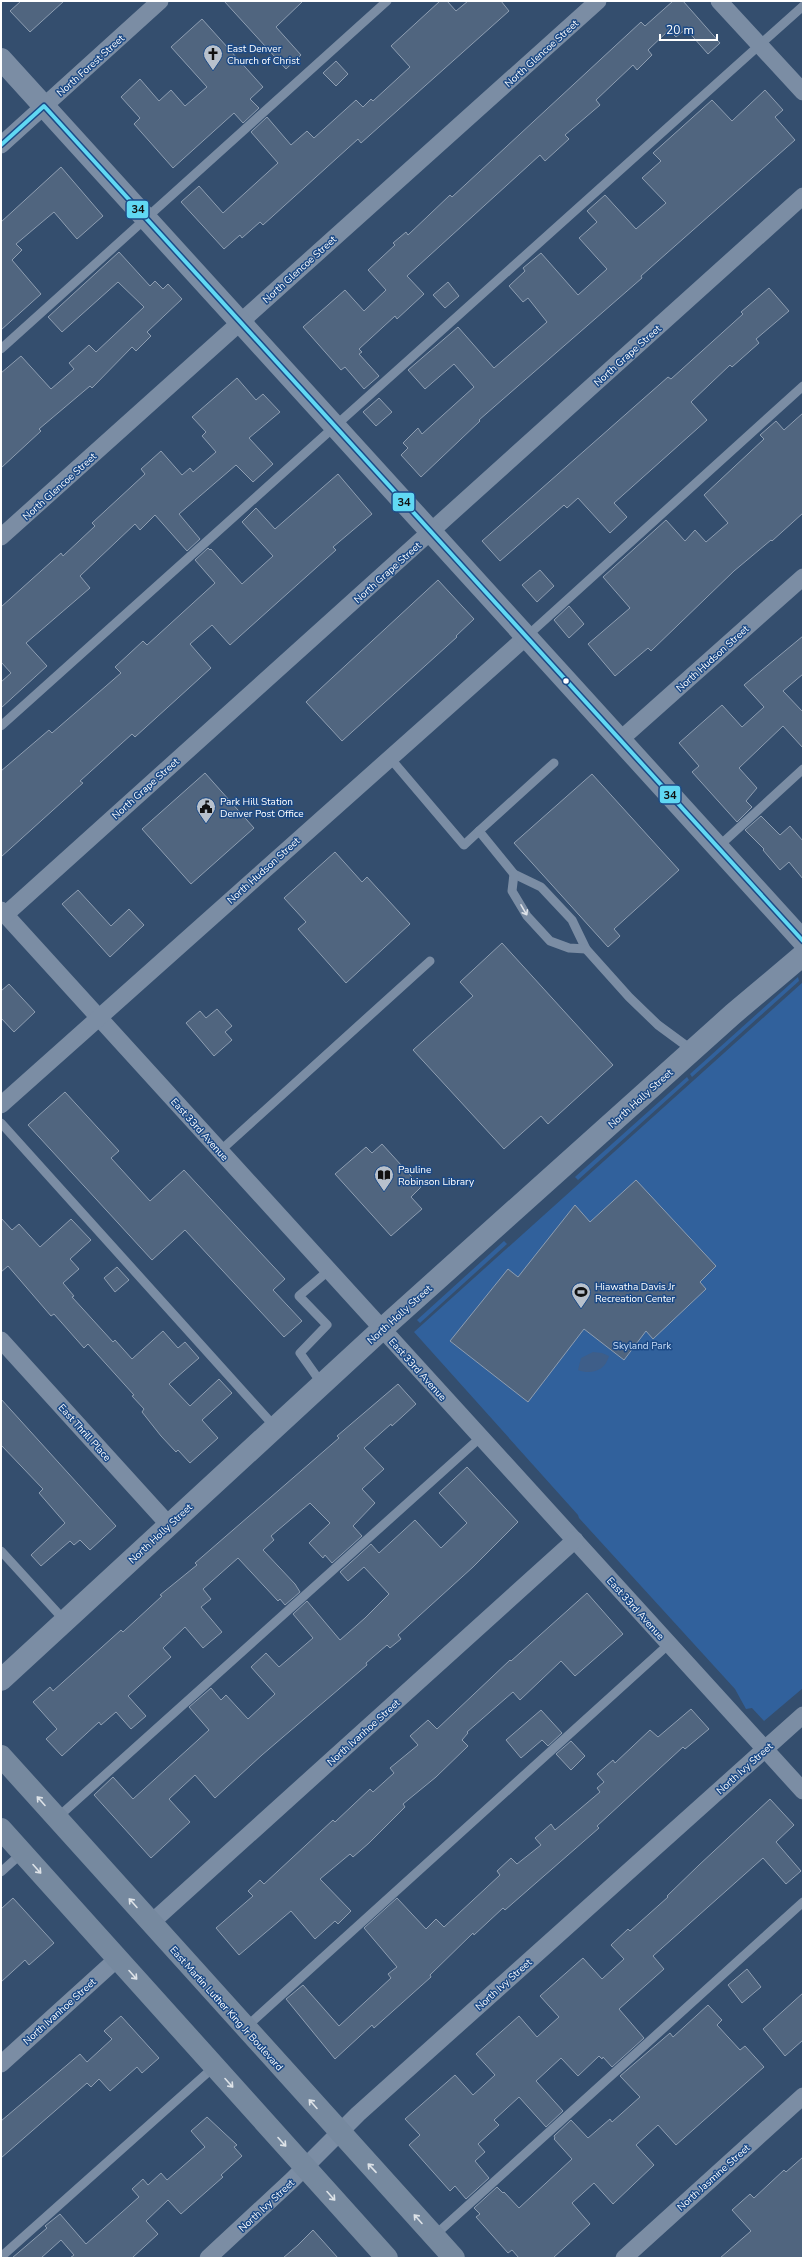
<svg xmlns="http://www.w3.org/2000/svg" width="804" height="2259" font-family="'Nunito Sans',sans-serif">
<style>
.green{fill:#31619c}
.water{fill:#3e5e89}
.building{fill:#50657f;stroke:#8e9eb2}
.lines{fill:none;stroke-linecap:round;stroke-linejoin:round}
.service{stroke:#7b8da4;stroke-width:9}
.minor{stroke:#7b8da4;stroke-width:17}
.tertiary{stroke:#7b8da4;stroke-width:22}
.secondary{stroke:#76899f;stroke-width:22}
.bus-1-casing{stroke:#1c4a86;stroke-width:7}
.bus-1{stroke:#60d8f3;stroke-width:4}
.oneway{stroke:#dee2e8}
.oneway2{stroke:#dde2e7}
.bus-dot{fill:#fff;stroke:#1c4a86;stroke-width:1.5}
.labels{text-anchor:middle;stroke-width:3;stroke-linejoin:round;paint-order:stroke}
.poi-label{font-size:10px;fill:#fff;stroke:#1c4a86;text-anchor:start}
.street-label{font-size:10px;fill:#fff;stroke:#1c4a86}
.park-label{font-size:10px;fill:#c9def8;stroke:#1c4a86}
.line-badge{stroke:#1c4a86;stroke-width:1.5}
.pale-badge-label{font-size:11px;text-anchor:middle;font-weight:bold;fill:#111}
</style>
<rect width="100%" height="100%" fill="#344e6e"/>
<g class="green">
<polygon points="798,977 799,981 692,1077 690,1074"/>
<polygon points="803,982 803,1688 764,1721 752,1708 746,1709 735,1689 579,1518 578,1515 414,1332"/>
<polygon points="687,1077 689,1080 578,1180 575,1177"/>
<polygon points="504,1241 507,1244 420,1323 417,1320"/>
</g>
<path class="water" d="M593,1352l9,1 7,3c-4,15 -18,19 -31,14l3,-12z"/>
<g class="building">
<polygon points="21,1 64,1 30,32 10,11"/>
<polygon points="224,1 303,1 276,27 301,55 286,69"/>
<polygon points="440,1 447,1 456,11 468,1 501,1 509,11 361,143 358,139 263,225 260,222 242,238 240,235 224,249 181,202 199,186 223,213 278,163 251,132 267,117 291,145 307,131 314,138 356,100 363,107 371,99 373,101 410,67 391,46"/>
<polygon points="673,1 683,1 720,43 708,54 686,29 676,37 669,30 648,50 652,55 637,70 633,65 596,100 600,105 565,135 569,139 545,161 540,155 407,276 424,294 397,319 395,316 359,349 362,352 359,354 379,376 364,389 345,367 341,370 303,327 345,290 364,311 386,290 368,270 395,245 393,243 406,232 408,235 450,195 452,197 641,22 645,26"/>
<polygon points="202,19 263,87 250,99 259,108 243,123 234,113 173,168 134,124 140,118 121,97 140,79 159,101 171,90 185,106 207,87 171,47"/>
<polygon points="336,61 348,74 336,86 323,73"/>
<polygon points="765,90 783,110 775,117 795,140 641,276 642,278 479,420 480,421 421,477 401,455 408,448 403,443 418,428 422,434 474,387 454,364 425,389 408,370 458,327 494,368 547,322 528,298 523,302 509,286 525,271 523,268 541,253 578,295 607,269 579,238 597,222 587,211 605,195 636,229 666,203 642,178 661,161 653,153 712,100 732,121"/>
<polygon points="61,167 103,216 77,239 54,212 16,244 22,250 12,260 41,294 1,330 1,222"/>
<polygon points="119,252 150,286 155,281 163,289 168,284 182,299 147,332 151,336 136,351 132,347 92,388 90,386 39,429 41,431 1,468 1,373 21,356 51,389 74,369 69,363 89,345 96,352 144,307 118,282 62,332 48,317"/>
<polygon points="448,282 459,296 445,308 433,295"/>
<polygon points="769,288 789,311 756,339 759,343 732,367 730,365 691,402 707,420 614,503 627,517 610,533 578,498 567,508 564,505 500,561 482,541 668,377 671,379 743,314 741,312"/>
<polygon points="237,378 256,400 263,394 280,412 249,438 273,464 253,482 236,465 179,514 200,539 187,551 155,515 140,530 135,524 80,576 90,588 26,643 47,666 1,708 1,682 11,673 1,662 1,607 61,553 63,556 95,526 92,523 145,474 141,469 161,451 182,475 190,468 193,472 216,452 202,436 206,432 192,417"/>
<polygon points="379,398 392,412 376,426 363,412"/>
<polygon points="803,413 803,513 772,541 771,540 734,571 651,651 648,648 615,676 588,644 630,608 603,577 666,520 685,541 695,530 706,542 728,523 704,495 764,439 760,435 776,421 784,430"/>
<polygon points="338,474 372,514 333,547 336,550 230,645 212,625 190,644 211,668 135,737 132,734 80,781 83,783 1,857 1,771 49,730 52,733 121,673 115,667 143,641 147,645 215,583 195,560 208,548 210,550 211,549 242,584 273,556 242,522 256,508 275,529"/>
<polygon points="540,570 554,586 537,602 522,585"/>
<polygon points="438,580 474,619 456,636 457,637 342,741 306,702"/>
<polygon points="569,606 584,624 569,638 554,620"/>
<polygon points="803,636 803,674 783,691 803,712 803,748 783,726 739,768 757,788 746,801 752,807 737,822 692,772 699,766 679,743 722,705 742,727 764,707 744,685"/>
<polygon points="205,773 254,828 191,884 142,829"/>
<polygon points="592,774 679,870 614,929 620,936 608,947 514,843"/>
<polygon points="761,816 780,835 790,826 803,841 803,879 789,862 780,870 763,850 764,849 745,830"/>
<polygon points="335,852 362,882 367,877 410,924 346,983 298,929 306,922 284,898"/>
<polygon points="78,890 111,926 129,909 144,925 110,957 62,904"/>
<polygon points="502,943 613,1065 548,1124 541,1116 504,1149 413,1050 473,996 460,982"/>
<polygon points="9,984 35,1012 14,1032 1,1018 1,991"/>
<polygon points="217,1009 232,1026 225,1032 232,1040 214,1056 186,1023 200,1011 206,1018"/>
<polygon points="65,1092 119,1151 111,1158 150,1201 184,1170 285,1279 273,1290 302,1321 284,1337 185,1230 152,1260 28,1125"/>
<polygon points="382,1144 421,1187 411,1197 422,1209 391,1236 335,1174 366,1147 372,1153"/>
<polygon points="636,1180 716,1266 700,1282 706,1289 653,1339 646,1331 624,1360 584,1329 528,1402 450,1341 508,1269 518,1277 575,1205 590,1222"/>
<polygon points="1,1218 12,1230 19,1224 40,1247 71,1219 91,1240 70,1259 79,1269 63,1283 74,1296 72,1297 113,1342 115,1340 132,1359 163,1331 178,1348 185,1342 199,1358 169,1384 190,1406 219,1379 232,1393 202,1420 218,1438 190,1463 178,1450 176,1452 161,1436 142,1412 144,1409 132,1396 134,1395 88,1344 84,1348 54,1314 51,1316 8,1266 1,1272"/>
<polygon points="117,1267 129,1280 115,1292 104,1278"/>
<polygon points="398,1384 416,1404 392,1426 391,1424 364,1448 384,1469 362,1489 375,1503 353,1526 362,1536 332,1563 325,1555 323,1558 309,1543 330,1523 310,1503 271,1536 274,1540 263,1550 295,1584 300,1592 285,1605 280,1599 278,1601 238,1558 203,1589 211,1599 201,1607 222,1632 203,1648 185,1627 163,1648 171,1657 128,1696 146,1716 131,1729 116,1712 101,1725 99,1722 62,1756 46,1739 57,1729 33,1702 50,1687 53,1691 121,1630 123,1632 162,1596 160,1595 197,1565 195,1563 339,1438 337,1436"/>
<polygon points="1,1399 116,1526 90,1550 80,1540 74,1545 70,1541 41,1566 31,1555 65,1523 39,1493 43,1489 1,1445"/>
<polygon points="467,1467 518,1522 473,1567 398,1635 401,1639 390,1648 387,1645 366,1663 367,1665 262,1755 215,1798 195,1775 169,1799 190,1822 151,1858 94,1795 113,1777 133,1799 209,1730 189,1707 211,1688 221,1700 226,1695 248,1719 275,1694 251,1667 266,1653 279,1667 313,1638 293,1614 307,1601 340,1640 365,1618 389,1594 364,1567 348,1581 340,1572 371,1544 379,1553 415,1520 441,1548 467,1523 439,1493"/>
<polygon points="587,1593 623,1634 575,1676 561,1661 520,1700 513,1692 467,1732 468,1733 462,1740 468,1746 436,1777 403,1804 405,1807 369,1843 353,1857 350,1854 320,1879 351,1911 338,1924 335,1921 315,1939 291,1911 239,1955 216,1928 253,1896 248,1891 260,1880 264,1884 333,1820 335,1822 370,1789 373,1792 394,1773 390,1768 418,1745 410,1736 428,1720 437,1729 510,1660 511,1661"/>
<polygon points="691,1709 709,1729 685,1749 683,1747 597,1826 599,1828 505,1910 503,1908 474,1935 473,1933 430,1975 431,1977 374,2028 372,2025 335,2059 286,1999 303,1985 339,2026 391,1978 388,1974 397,1967 364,1928 397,1898 426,1929 436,1919 444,1927 500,1875 497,1871 511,1858 517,1864 541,1845 535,1838 551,1824 555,1830 600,1792 597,1788 604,1782 597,1774 613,1760 615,1763 650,1730 658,1737"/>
<polygon points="541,1710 562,1733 548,1746 542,1740 521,1758 506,1740"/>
<polygon points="571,1741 585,1756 571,1770 556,1754"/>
<polygon points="770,1799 794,1825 776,1842 801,1871 786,1884 763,1858 653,1956 664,1969 619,2009 644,2038 612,2067 603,2057 602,2059 599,2056 578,2076 561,2058 536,2081 563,2111 546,2127 519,2097 494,2120 499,2125 478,2144 485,2152 475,2161 489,2178 466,2199 455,2186 450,2191 409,2145 420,2135 405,2119 455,2075 473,2095 495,2075 476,2054 519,2016 537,2037 559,2017 540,1996 583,1958 602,1979 624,1959 611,1945 628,1929 630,1931 668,1897 667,1896 699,1865"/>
<polygon points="13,1898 54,1943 29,1965 25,1960 1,1982 1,1909"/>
<polygon points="747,1969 761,1987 742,2003 728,1985"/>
<polygon points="803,1993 803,2040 785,2056 763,2029"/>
<polygon points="708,2005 722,2020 717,2025 740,2050 745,2046 764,2067 676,2145 658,2125 636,2145 654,2165 613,2204 594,2183 572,2203 590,2224 553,2258 519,2258 512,2250 508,2253 476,2217 480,2214 474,2208 497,2187 503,2193 504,2192 519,2208 572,2159 554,2139 555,2138 554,2136 571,2120 588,2138 610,2119 612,2122 640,2097 620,2076 670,2033 673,2037"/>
<polygon points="121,2016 159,2058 142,2073 137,2067 110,2091 99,2079 91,2087 87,2083 1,2158 1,2121 80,2054 87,2062 112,2039 104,2031"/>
<polygon points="207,2117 237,2145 234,2147 242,2156 221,2175 223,2177 181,2214 168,2200 146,2221 158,2234 132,2258 70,2258 74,2255 61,2240 41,2258 12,2258 47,2228 45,2226 60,2214 86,2244 139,2197 132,2189 143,2179 148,2185 161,2173 167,2180 205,2147 191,2131"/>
<polygon points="803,2157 803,2258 720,2258 751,2231 732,2210 750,2194 754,2198 784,2170 786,2172"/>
<polygon points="313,2230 338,2258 283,2258 298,2245"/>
</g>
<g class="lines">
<g class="service">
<polyline points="1,349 387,1"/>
<polyline points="526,637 803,386"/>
<polyline points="1,726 803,6"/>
<polyline points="390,758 464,845 479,831 514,874 541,887 572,920 586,949 629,997 658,1025 692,1050"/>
<polyline points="479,831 554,763"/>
<polyline points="718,847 803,769"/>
<polyline points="514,874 512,891 527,916 550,941 569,948 586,949"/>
<polyline points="1,1123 275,1427"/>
<polyline points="220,1151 430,961"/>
<polyline points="322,1384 300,1353 327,1325 299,1296 329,1270"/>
<polyline points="1,1551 65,1621"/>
<polyline points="57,1818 481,1437"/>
<polyline points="1,1872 22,1853"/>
<polyline points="245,2028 669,1644"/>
<polyline points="434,2236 803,1902"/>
<polyline points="1,2257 215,2066"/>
</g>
<g class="minor">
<polyline points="719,1 803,92"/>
<polyline points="1,145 160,1"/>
<polyline points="1,537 598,1"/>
<polyline points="621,739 803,577"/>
<polyline points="1,910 803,1791"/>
<polyline points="5,915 803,196"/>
<polyline points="1,1105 526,637"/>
<polyline points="1,1340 169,1525"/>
<polyline points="151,1923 575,1540"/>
<polyline points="1,2064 118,1958"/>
<polyline points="208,2258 292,2180 358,2114 803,1715"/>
<polyline points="624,2258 803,2096"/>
</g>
<g class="tertiary">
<polyline points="1,59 803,941"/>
<polyline points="1,1680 382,1329 733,1014 803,955"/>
</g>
<g class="secondary">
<polyline points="1,1756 454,2258"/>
<polyline points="1,1829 387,2258"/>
</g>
<g class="bus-1-casing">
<polyline id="bus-1" points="1,145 44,106 803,941"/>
</g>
<use href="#bus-1" class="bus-1"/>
</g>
<defs><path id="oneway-shaft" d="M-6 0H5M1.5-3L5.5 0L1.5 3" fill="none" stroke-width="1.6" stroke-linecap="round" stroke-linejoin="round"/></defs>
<use class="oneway" href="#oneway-shaft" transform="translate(524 910) rotate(60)"/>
<g class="oneway2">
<use href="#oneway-shaft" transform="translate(41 1801) rotate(-132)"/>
<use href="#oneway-shaft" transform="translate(37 1869) rotate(48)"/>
<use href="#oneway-shaft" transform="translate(133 1903) rotate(-132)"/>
<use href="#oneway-shaft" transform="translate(133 1975) rotate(48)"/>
<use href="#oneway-shaft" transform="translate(229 2083) rotate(48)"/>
<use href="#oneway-shaft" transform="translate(313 2104) rotate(-132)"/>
<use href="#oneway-shaft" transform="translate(282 2142) rotate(48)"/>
<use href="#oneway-shaft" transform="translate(372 2168) rotate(-133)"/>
<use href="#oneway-shaft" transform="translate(331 2196) rotate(48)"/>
<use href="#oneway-shaft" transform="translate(418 2219) rotate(-132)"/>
</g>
<defs>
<g id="church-pin" transform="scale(1)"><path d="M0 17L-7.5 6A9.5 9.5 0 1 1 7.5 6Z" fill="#b8c1cc" stroke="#1c4a86"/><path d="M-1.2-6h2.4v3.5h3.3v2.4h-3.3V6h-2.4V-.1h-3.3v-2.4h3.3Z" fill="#111"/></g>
<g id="civic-pin" transform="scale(1)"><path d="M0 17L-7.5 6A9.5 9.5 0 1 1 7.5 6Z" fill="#b8c1cc" stroke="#1c4a86"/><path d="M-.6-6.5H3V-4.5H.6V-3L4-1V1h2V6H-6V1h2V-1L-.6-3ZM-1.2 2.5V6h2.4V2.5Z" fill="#111"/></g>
<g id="library-pin" transform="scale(1)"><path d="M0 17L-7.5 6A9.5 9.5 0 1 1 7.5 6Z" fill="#b8c1cc" stroke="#1c4a86"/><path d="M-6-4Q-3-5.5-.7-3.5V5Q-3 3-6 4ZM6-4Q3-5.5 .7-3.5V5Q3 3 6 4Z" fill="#111"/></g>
<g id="stadium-pin" transform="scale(1)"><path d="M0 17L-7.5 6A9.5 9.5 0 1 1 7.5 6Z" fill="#b8c1cc" stroke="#1c4a86"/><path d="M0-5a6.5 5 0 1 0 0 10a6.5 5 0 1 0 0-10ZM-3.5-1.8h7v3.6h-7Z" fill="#111"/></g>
</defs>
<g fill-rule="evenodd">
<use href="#church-pin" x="213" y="54"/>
<use href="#civic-pin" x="206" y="807"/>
<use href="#library-pin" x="384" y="1175"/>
<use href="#stadium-pin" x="581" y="1292"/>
</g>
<circle class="bus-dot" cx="566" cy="681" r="3.5"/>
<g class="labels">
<g class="poi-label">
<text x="227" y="52">East Denver<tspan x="227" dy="12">Church of Christ</tspan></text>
<text x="220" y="805">Park Hill Station<tspan x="220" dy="12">Denver Post Office</tspan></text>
<text x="398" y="1173">Pauline<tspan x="398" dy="12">Robinson Library</tspan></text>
<text x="595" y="1290">Hiawatha Davis Jr<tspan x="595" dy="12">Recreation Center</tspan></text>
</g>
<g class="street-label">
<text transform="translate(541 53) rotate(-42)" y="4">North Glencoe Street</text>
<text transform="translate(90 65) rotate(-42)" y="4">North Forest Street</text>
<text transform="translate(299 269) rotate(-42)" y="4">North Glencoe Street</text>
<text transform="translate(627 355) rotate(-42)" y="4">North Grape Street</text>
<text transform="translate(59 486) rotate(-42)" y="4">North Glencoe Street</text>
<text transform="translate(387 572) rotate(-42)" y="4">North Grape Street</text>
<text transform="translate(712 658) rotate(-42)" y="4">North Hudson Street</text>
<text transform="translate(145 788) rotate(-42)" y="4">North Grape Street</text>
<text transform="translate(263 870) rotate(-42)" y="4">North Hudson Street</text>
<text transform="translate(640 1098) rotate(-42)" y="4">North Holly Street</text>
<text transform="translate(200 1129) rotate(48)" y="4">East 33rd Avenue</text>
<text transform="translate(399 1314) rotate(-42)" y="4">North Holly Street</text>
<text transform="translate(418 1369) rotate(48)" y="4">East 33rd Avenue</text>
<text transform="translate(85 1432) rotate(48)" y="4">East Thrill Place</text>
<text transform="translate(160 1533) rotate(-43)" y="4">North Holly Street</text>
<text transform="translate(636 1608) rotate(48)" y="4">East 33rd Avenue</text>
<text transform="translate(363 1732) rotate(-42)" y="4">North Ivanhoe Street</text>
<text transform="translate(744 1768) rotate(-42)" y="4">North Ivy Street</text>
<text transform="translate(503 1984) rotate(-42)" y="4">North Ivy Street</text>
<text transform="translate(227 2008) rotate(48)" y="4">East Martin Luther King Jr Boulevard</text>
<text transform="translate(59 2011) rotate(-42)" y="4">North Ivanhoe Street</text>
<text transform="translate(713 2177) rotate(-42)" y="4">North Jasmine Street</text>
<text transform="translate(266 2205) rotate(-43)" y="4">North Ivy Street</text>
</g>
<g class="park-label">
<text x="642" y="1349">Skyland Park</text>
</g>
</g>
<g class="line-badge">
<rect x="126" y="200" width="23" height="19" rx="4" fill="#60d8f3"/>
<rect x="392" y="492" width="23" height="20" rx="4" fill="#60d8f3"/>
<rect x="659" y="785" width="22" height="19" rx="4" fill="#60d8f3"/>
</g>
<g class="pale-badge-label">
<text x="138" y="213">34</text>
<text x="404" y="506">34</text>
<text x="670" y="799">34</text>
</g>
<rect width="804" height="2259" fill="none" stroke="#ffffff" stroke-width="4"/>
<path d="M660 34v6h57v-6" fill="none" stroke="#ffffff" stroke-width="2"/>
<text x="666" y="34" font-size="12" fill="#ffffff" stroke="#1c4a86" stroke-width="3" paint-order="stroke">20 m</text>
</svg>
